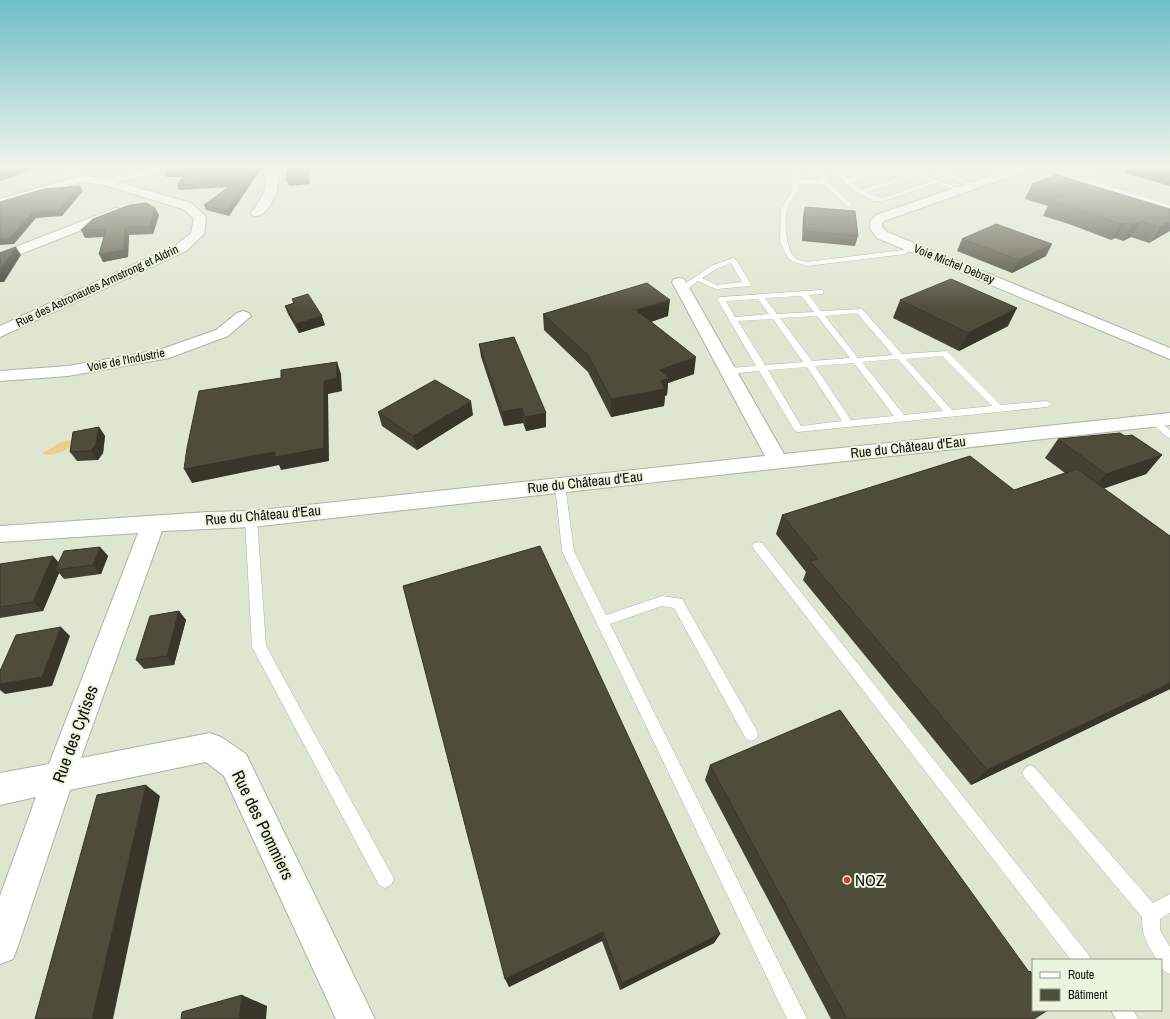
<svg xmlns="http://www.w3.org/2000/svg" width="1170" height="1019" font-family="'Archivo Narrow',sans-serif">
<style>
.green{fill:#ebce8c}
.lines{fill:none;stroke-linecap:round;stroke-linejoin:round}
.lane-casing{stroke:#abb39e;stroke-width:1}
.street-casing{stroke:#abb39e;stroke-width:2}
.lane{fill:#fff;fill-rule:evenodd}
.street{fill:#fff;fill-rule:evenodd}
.wall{fill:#434232}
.shaded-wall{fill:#373629}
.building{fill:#4e4d3a;stroke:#373629}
.poi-dot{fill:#cb3f2d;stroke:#ebf4dd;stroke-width:1.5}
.labels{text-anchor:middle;stroke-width:4;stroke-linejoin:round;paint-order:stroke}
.far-street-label{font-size:12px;fill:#0b0e07;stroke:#ebf4dd}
.street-label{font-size:14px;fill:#0b0e07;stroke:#ebf4dd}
.near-street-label{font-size:17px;fill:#0b0e07;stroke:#ebf4dd}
.near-poi-label{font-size:17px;fill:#0b0e07;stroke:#ebf4dd;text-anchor:start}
</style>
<rect width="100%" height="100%" fill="#dee6d0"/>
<path class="green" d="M72,440l4,2c-8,8 -22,15 -33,12v-2c12,-4 14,-11 29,-12z"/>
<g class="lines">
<g class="lane-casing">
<g id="lane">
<path d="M792,166h6v14h23l-14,-14h6l39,39 -5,1 -23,-22h-26c0,11 -8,15 -11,25 -3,11 -1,38 6,47 3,4 9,5 14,6l96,-12 10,-5 3,2 -11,7 -98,12 -13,-4 -6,-4 -8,-16 1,-33 11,-18z"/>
<path d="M828,166h6l5,5 16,-5h9l-22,8 6,5 43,-13h8l65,24 -3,2 -24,-9 -53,18h-10l-9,-4 -13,-8zM896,169l15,5 -50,16 -10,-8zM916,176l16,5 -50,17 -17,-6z"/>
<polygon points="955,166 964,166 945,173 976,185 976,187 972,187 937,173"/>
<path d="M1037,166c12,0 21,6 32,7 7,1 18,-7 28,-7l-22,9 95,30v4l-103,-32z"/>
<path d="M733,258l3,2 15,24 -1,2 -34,3 -18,-8 -12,9h-6l-1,-2 32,-22zM731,263l11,19 -25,3 -15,-7 14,-9z"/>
<path d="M820,290h3v4l-14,1 12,16 41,-2 40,45 45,-3 54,54 46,-4 5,3 -5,3 -249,25 -3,-1 -36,-60 -30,3 -4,-3 4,-3 27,-2 -39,-67 4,-2zM801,296l13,16 -37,2 -12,-16zM758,299l11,15 -34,3 -9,-16zM857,313l36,42 -35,3 -33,-42zM817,316l33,42 -38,3 -32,-43zM773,319l30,43 -38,3 -27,-44zM942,356l50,50 -40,4 -46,-51zM898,359l45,52 -39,4 -42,-53zM854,363l40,53 -43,4 -36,-54zM807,367l35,54 -41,5 -33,-56z"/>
<polygon points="1154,418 1157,419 1170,430 1170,438 1167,437 1151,423 1149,421"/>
<polygon points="560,481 564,482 565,485 574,551 606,615 662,596 682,599 756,729 758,734 756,739 751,741 746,739 674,608 662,606 610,624 807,1019 787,1019 562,551 555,485 556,482"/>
<polygon points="251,515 255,516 257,519 266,646 391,873 394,879 391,885 385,888 379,885 252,647 245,519 247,516"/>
<polygon points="758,542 762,543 1088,954 1091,960 1071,960 754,549 752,546 754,543"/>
<path d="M1030,765l5,3 118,135 17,-9v19l-10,6v11l10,17v27c-8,-3 -9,-6 -9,-14h-4c-10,-17 -15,-23 -15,-43l-117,-139 -3,-5 3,-5z"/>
<polygon points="1111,1010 1133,1010 1138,1019 1116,1019"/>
</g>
</g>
<g class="street-casing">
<g id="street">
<polygon points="63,166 74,166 83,176 105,179 164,166 186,166 181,169 118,182 191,203 206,217 204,234 186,251 0,337 0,326 176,245 191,233 194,218 183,209 104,185 81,182 0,207 0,199 73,178"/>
<path d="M264,166h10c2,6 4,12 4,19 -1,11 -12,34 -25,31l-2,-3c12,-18 19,-24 13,-47z"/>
<polygon points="1019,166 1035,166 1034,168 884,221 882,223 882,227 887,232 1170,348 1170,359 877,238 870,228 870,222 876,215"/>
<polygon points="116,208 120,209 122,212 120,215 0,262 0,253"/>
<polygon points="679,278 684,279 686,282 784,454 1170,413 1170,425 251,527 162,531 81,758 210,733 221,737 246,754 375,1019 336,1019 224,776 206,762 70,790 18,946 13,959 0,964 0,896 36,797 0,805 0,773 49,764 138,533 0,542 0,526 208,512 251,511 765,456 672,282 674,279"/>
<polygon points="243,311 249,313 251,316 228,336 169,358 68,376 0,381 0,371 68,366 159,350 216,330 237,313"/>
</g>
</g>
<use href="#lane" class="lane"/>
<use href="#street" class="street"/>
</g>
<g class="wall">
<polygon points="178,166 263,166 229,216 206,210 204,205 229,187 179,190 177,185 183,177 166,177 164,173"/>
<polygon points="1130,166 1170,166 1170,186 1125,173"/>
<polygon points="1032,184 1170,209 1149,243 1131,237 1123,241 1115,238 1111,240 1069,224 1043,216 1048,206 1025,199"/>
<polygon points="805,207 858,236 855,246 802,241 803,216"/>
<polygon points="155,208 159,215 153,234 129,235 128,257 103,262 104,237 85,238 81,230"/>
<polygon points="962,239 1046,256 1012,273 957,251"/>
<polygon points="292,299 325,325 299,333 288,314 285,306 293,303"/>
<polygon points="900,300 1008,326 959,351 893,318"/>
<polygon points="543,314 668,316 651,322 694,374 668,383 667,395 665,396 664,406 611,417 588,372 544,330"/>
<polygon points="479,344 546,413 546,427 526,431 523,423 504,426 481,357"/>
<polygon points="378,412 473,415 417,450 382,426"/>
<polygon points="99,427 105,436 103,453 98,460 77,461 70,452"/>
<polygon points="1125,436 1162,455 1146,474 1104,488 1170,689 971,785 803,580 806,572 776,534 782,515 1014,490 1065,473 1045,458 1058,439"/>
<polygon points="100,547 108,556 101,574 64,579 59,573 43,611 0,618 0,564 59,562"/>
<polygon points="403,586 720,934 714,943 620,990 602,941 509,987"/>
<polygon points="179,611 186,620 174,665 144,669 136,660"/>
<polygon points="710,765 1034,1019 831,1019 705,780"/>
</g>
<g class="shaded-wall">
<polygon points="31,166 32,166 34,169 0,181 0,176"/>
<polygon points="105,166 123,166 124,168 99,171 97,167"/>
<polygon points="258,166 263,166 229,216 227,211"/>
<polygon points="307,166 317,166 308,168 310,184 289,186 287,181"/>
<polygon points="80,186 83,191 62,216 36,218 14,244 0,245 0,239 33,212"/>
<polygon points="155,208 159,215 153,234 150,226"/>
<polygon points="1141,221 1131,237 1123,241 1132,225"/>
<polygon points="1170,221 1170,231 1149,243 1159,227"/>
<polygon points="1124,223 1115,238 1111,240 1121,224"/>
<polygon points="125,227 129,235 128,257 103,262 99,254"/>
<polygon points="1052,244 1046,256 1012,273 1019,260"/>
<polygon points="16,247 21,255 4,282 0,282 0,270"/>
<polygon points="670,300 668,316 635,327 636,310"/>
<polygon points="1017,308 1008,326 959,351 968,333"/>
<polygon points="322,316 325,325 299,333 296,324"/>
<polygon points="696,357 694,374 668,383 667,395 665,396 664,406 611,417 611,399 660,370"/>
<polygon points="337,362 341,374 342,391 328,394 329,461 281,470 279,465 192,483 184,469 324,381"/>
<polygon points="471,401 473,415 417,450 413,436"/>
<polygon points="522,408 523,423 504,426 502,412"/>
<polygon points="546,413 546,427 526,431 525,417"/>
<polygon points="99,427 105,436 103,453 98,460 91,451"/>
<polygon points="1162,455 1146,474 1091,493 1106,474"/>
<polygon points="100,547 108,556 101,574 93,565"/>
<polygon points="53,556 62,566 55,570 59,573 43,611 33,602"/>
<polygon points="179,611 186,620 174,665 167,656"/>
<polygon points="61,627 70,636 52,686 5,694 0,690 0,684"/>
<polygon points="1170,683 1170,689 971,785 987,770"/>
<polygon points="146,785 160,796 113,1019 92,1019"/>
<polygon points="603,932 602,941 509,987 505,979"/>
<polygon points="720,934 714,943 620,990 622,983"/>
<polygon points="242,995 267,1006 266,1019 239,1019"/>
</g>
<g class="building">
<polygon points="0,166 31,166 0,176"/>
<polygon points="178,166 258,166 227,211 204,205 236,182 177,185 187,172 164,173 169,168"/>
<polygon points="287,166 307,166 308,179 287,181"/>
<polygon points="1160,166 1170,166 1170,169"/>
<polygon points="1056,175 1170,209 1170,221 1159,227 1141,221 1132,225 1124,223 1121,224 1077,209 1050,201 1066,195 1032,184"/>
<polygon points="80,186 59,210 33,212 10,238 0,239 0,202 44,189"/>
<polygon points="146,203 155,208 150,226 125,227 124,250 99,254 106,230 81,230 93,219 130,205"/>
<polygon points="805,207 855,211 858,236 805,231"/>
<polygon points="996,224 1052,244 1019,260 962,239"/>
<polygon points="16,247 0,270 0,253"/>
<polygon points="951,279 1017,308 968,333 900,300"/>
<polygon points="647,283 670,300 636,310 696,357 660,370 669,378 661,381 665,389 611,399 588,355 543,314"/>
<polygon points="308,294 322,316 296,324 285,306 295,303 292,299"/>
<polygon points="514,337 546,413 525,417 522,408 502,412 479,344"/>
<polygon points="337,362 337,378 324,381 324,448 275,457 275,452 184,469 187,448 199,391 281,378 281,370"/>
<polygon points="435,380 471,401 413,436 378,412"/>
<polygon points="99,427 96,444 91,451 70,452 73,432"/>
<polygon points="1120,433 1125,436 1132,435 1162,455 1106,474 1058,439"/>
<polygon points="970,456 1014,490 1077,469 1170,536 1170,683 987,770 810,561 818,559 782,515"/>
<polygon points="540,546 720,934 622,983 603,932 505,979 403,586"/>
<polygon points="100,547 93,565 55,570 64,551"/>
<polygon points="53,556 33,602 0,607 0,564"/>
<polygon points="179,611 167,656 136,660 150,616"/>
<polygon points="61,627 42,677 0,684 0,671 16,635"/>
<polygon points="840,710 1029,972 1030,971 1033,974 1033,1010 1048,1010 1034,1019 847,1019 710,765"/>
<polygon points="146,785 92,1019 35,1019 97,795"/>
<polygon points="242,995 239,1019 181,1019 182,1012"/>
</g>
<linearGradient id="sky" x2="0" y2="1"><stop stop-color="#6fbec9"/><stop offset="0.54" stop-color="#f0f4ea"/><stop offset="1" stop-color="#f0f4ea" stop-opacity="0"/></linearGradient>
<rect width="1170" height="309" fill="url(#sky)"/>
<circle class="poi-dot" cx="847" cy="880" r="4"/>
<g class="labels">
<g class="far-street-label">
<text transform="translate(954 264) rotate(22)" y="4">Voie Michel Debray</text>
<text transform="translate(97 286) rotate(-25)" y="4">Rue des Astronautes Armstrong et Aldrin</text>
<text transform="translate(126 360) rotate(-11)" y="4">Voie de l'Industrie</text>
</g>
<g class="street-label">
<text transform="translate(908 447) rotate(-6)" y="5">Rue du Château d'Eau</text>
<text transform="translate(585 482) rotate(-6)" y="5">Rue du Château d'Eau</text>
<text transform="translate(263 515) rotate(-5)" y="5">Rue du Château d'Eau</text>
</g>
<g class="near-street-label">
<text transform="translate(75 734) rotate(-70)" y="6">Rue des Cytises</text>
<text transform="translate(263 825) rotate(64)" y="6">Rue des Pommiers</text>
</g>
<g class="near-poi-label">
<text x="855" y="886">NOZ</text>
</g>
</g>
<rect x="1032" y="959" width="130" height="52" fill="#ebf4dd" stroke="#919887"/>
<rect x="1040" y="972" width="20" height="6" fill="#ffffff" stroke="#919887"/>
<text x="1068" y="979" font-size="12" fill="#0b0e07">Route</text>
<rect x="1040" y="989" width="20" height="12" fill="#4e4d3a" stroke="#919887"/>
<text x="1068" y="999" font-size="12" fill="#0b0e07">Bâtiment</text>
</svg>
